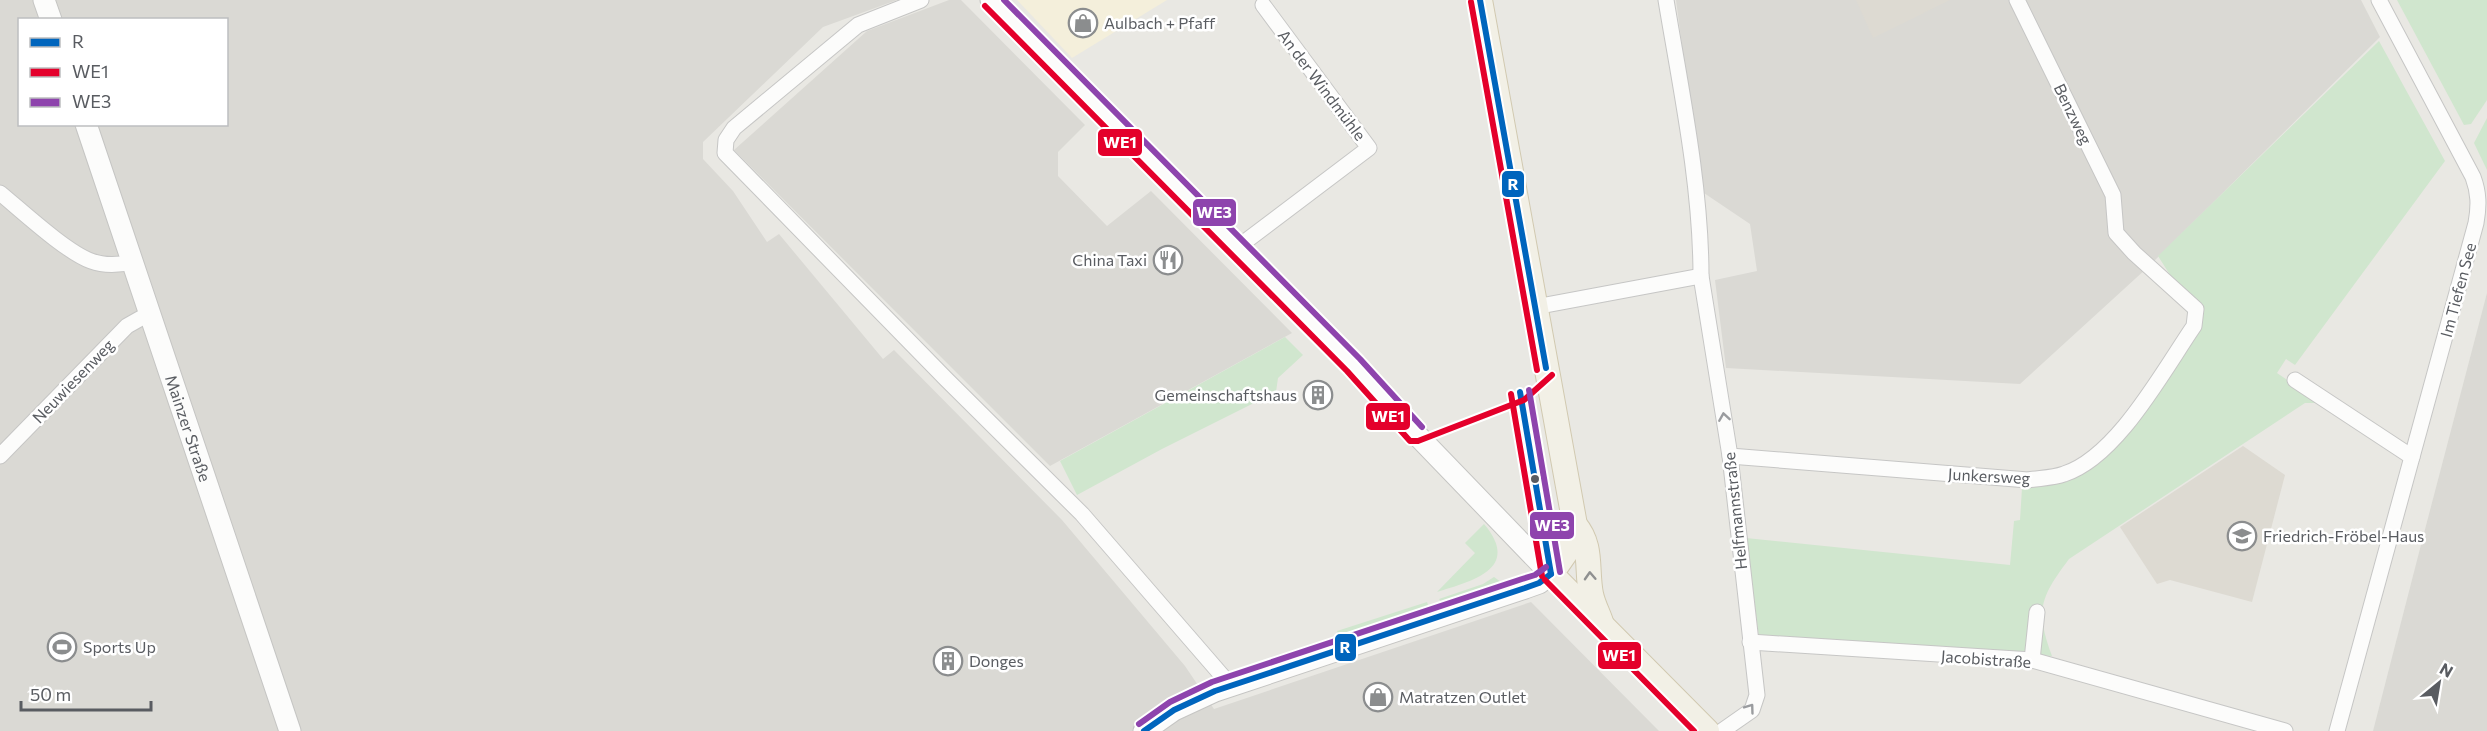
<svg xmlns="http://www.w3.org/2000/svg" width="2487" height="731" font-family="Commissioner,sans-serif">
<style>
.commercial{fill:#f4efdb}
.industrial{fill:#dad9d4;fill-rule:evenodd}
.education{fill:#dddad2}
.green{fill:#d0e6ce}
.lines{fill:none;stroke-linecap:round;stroke-linejoin:round}
.street-casing{stroke:#c6c6c5;stroke-width:17}
.secondary-casing{stroke:#c5c5c3;stroke-width:23}
.primary-casing{stroke:#d1c9b0;stroke-width:26}
.street{stroke:#fcfcfb;stroke-width:15}
.secondary{stroke:#fcfcfb;stroke-width:21}
.primary{stroke:#f2f0e6;stroke-width:24}
.bus-1-casing{stroke:#fff;stroke-width:10}
.bus-2-casing{stroke:#fff;stroke-width:10}
.bus-3-casing{stroke:#fff;stroke-width:10}
.bus-1{stroke:#0065bd;stroke-width:6}
.bus-2{stroke:#e4002b;stroke-width:6}
.bus-3{stroke:#8e44ad;stroke-width:6}
.oneway{stroke:#9a9c9f}
.oneway2{stroke:#8f9090}
.bus-dot{fill:#595c61;stroke:#fff;stroke-width:2}
.labels{text-anchor:middle;stroke-width:5;stroke-linejoin:round;paint-order:stroke}
.poi-label{font-size:16px;fill:#595c61;stroke:#fff;text-anchor:start}
.street-label{font-size:16px;fill:#595c61;stroke:#fff}
.line-badge{stroke:#fff;stroke-width:2}
.badge-label{font-size:16px;text-anchor:middle;font-weight:bold;fill:#fff}
</style>
<rect width="100%" height="100%" fill="#e9e8e3"/>
<polygon class="commercial" points="1017,0 1167,0 1072,58"/>
<g class="industrial">
<path d="M0,0h897l-74,27 -120,115v17l30,32 34,51 12,-8 104,125 11,-9 168,170 123,146 29,43 317,-107 128,129h-1659zM20,20h206v104h-206z"/>
<polygon points="949,0 961,0 1085,125 1058,152 1058,176 1107,226 1151,191 1292,333 1050,466 734,150 867,31"/>
<polygon points="1676,0 2361,0 2380,37 2147,268 2020,384 1726,368 1715,280 1757,271 1750,224 1701,191"/>
<polygon points="2487,293 2487,731 2373,731 2423,537"/>
</g>
<g class="education">
<polygon points="1856,0 1950,0 1873,38"/>
<polygon points="2243,446 2285,475 2252,602 2170,580 2157,584 2120,527"/>
</g>
<g class="green">
<polygon points="2397,0 2487,0 2487,100 2471,124 2464,125"/>
<path d="M2379,41l66,120 -150,204 -9,-6 -9,14 44,30h-16l-236,156c-29,39 -34,51 -17,97l-293,-19 -13,-99 264,27 4,-44 6,-1 2,-32 22,-2 29,-9 28,-15 22,-24 79,-124 -30,-36 -14,-22z"/>
<polygon points="2487,118 2487,170 2474,143"/>
<polygon points="1285,337 1303,355 1278,378 1276,392 1162,449 1077,495 1060,461"/>
<path d="M1484,524c38,45 -12,57 -47,68l38,-39 -10,-10z"/>
<polygon points="1494,577 1501,582 1480,595 1443,604 1439,599 1483,584"/>
<polygon points="1427,602 1429,608 1426,611 1340,641 1337,631"/>
</g>
<g class="lines">
<g class="street-casing">
<g id="street">
<polyline points="921,0 858,25 734,128 726,140 725,153 946,379 1082,514 1231,686"/>
<path d="M1666,0c15,90 35,185 35,276l29,180 27,239 -5,15 -30,21"/>
<path d="M0,193c22,18 66,59 91,68 13,5 29,4 42,1"/>
<polyline points="1238,247 1369,148 1263,5"/>
<polyline points="1535,307 1701,276"/>
<polyline points="2295,380 2412,457"/>
<polyline points="0,456 127,326 150,313"/>
<path d="M1730,456l298,24c12,-2 25,-2 36,-6 53,-17 99,-103 130,-148l2,-17 -62,-56 -18,-20 -3,-38 -96,-195"/>
<polyline points="1750,642 2032,660 2285,731"/>
<polyline points="2032,660 2037,612"/>
<path d="M2337,731l139,-508c3,-17 3,-30 -3,-46l-94,-177"/>
</g>
</g>
<g class="secondary-casing">
<g id="secondary">
<polyline points="44,0 51,20"/>
<polyline points="991,0 1354,365 1415,433 1551,574 1539,583 1525,588 1215,691 1174,710 1144,731"/>
<path id="s1" d="M86,124l204,607"/>
</g>
</g>
<g class="primary-casing">
<g id="primary">
<polyline points="1480,0 1575,525 1569,548 1551,574 1707,731"/>
<path d="M1575,525c18,21 11,44 16,69 2,10 7,19 10,28"/>
</g>
</g>
<use href="#street" class="street"/>
<use href="#secondary" class="secondary"/>
<use href="#primary" class="primary"/>
<g class="bus-1-casing">
<g id="bus-1">
<polyline points="1480,0 1546,368"/>
<polyline points="1520,392 1551,574"/>
<polyline points="1144,731 1174,710 1215,691 1525,588 1539,583 1551,574"/>
</g>
</g>
<g class="bus-2-casing">
<g id="bus-2">
<polyline points="1471,2 1537,370"/>
<polyline points="985,6 1347,371 1410,441 1418,441 1524,400 1552,375"/>
<polyline points="1511,394 1542,576"/>
<polyline points="1545,580 1694,731"/>
</g>
</g>
<g class="bus-3-casing">
<g id="bus-3">
<polyline points="1004,0 1360,359 1422,427"/>
<polyline points="1529,390 1560,572"/>
<polyline points="1139,724 1170,702 1212,682 1522,579 1535,575 1546,567"/>
</g>
</g>
<use href="#bus-1" class="bus-1"/>
<use href="#bus-2" class="bus-2"/>
<use href="#bus-3" class="bus-3"/>
</g>
<defs><path id="oneway-chevron" d="M-2-3.5L2.5 0L-2 3.5" fill="none" stroke-width="1.6" stroke-linecap="round" stroke-linejoin="round" transform="scale(1.5)"/></defs>
<g class="oneway">
<use href="#oneway-chevron" transform="translate(1724 417) rotate(-99)"/>
<use href="#oneway-chevron" transform="translate(1750 708) rotate(-54)"/>
</g>
<use class="oneway2" href="#oneway-chevron" transform="translate(1590 576) rotate(-93)"/>
<defs>
<g id="shop-ring" transform="scale(1.5)"><circle r="9.5" fill="#fff" stroke="#8b8d8e" stroke-width="1.5"/><path d="M-5-2.5h2.3a2.7 3.5 0 0 1 5.4 0H5L5.5 6h-11ZM-1.5-2.5h3a1.5 2.3 0 0 0-3 0Z" fill="#8b8d8e"/></g>
<g id="restaurant-ring" transform="scale(1.5)"><circle r="9.5" fill="#fff" stroke="#8b8d8e" stroke-width="1.5"/><path d="M-5-6h1v4h1v-4h1v4h1v-4h1v5L-1.5 .5V6h-2V.5L-5-1ZM5-6V6H3V1.5H1.5Q1.5-4 5-6Z" fill="#8b8d8e"/></g>
<g id="building-ring" transform="scale(1.5)"><circle r="9.5" fill="#fff" stroke="#8b8d8e" stroke-width="1.5"/><path d="M-4-6H4V6H1V3H-1V6H-4ZM-2.5-4.3h1.7v1.8h-1.7ZM.8-4.3h1.7v1.8H.8ZM-2.5-1h1.7V.8h-1.7ZM.8-1h1.7V.8H.8Z" fill="#8b8d8e"/></g>
<g id="school-ring" transform="scale(1.5)"><circle r="9.5" fill="#fff" stroke="#8b8d8e" stroke-width="1.5"/><path d="M0-5L7-2L0 1L-7-2ZM-4 1L0 2.5L4 1V4Q0 6-4 4Z" fill="#8b8d8e"/></g>
<g id="stadium-ring" transform="scale(1.5)"><circle r="9.5" fill="#fff" stroke="#8b8d8e" stroke-width="1.5"/><path d="M0-5a6.5 5 0 1 0 0 10a6.5 5 0 1 0 0-10ZM-3.5-1.8h7v3.6h-7Z" fill="#8b8d8e"/></g>
</defs>
<g fill-rule="evenodd">
<use href="#shop-ring" x="1083" y="23"/>
<use href="#restaurant-ring" x="1168" y="260"/>
<use href="#building-ring" x="1318" y="395"/>
<use href="#school-ring" x="2242" y="536"/>
<use href="#stadium-ring" x="62" y="647"/>
<use href="#building-ring" x="948" y="661"/>
<use href="#shop-ring" x="1378" y="697"/>
</g>
<circle class="bus-dot" cx="1535" cy="479" r="5"/>
<g class="labels">
<g class="poi-label">
<text x="1104" y="29">Aulbach + Pfaff</text>
<text x="1147" y="266" text-anchor="end">China Taxi</text>
<text x="1297" y="401" text-anchor="end">Gemeinschaftshaus</text>
<text x="2263" y="542">Friedrich-Fröbel-Haus</text>
<text x="83" y="653">Sports Up</text>
<text x="969" y="667">Donges</text>
<text x="1399" y="703">Matratzen Outlet</text>
</g>
<g class="street-label">
<text transform="translate(1322 85) rotate(53)" y="6">An der Windmühle</text>
<text transform="translate(2073 114) rotate(64)" y="6">Benzweg</text>
<text transform="translate(2458 290) rotate(-75)" y="6">Im Tiefen See</text>
<text transform="translate(73 381) rotate(-46)" y="6">Neuwiesenweg</text>
<text dy="6" stroke="none"><textPath href="#s1" startOffset="321">Mainzer Straße</textPath></text>
<text transform="translate(1989 476) rotate(3)" y="6">Junkersweg</text>
<text transform="translate(1735 511) rotate(-96)" y="6">Helfmannstraße</text>
<text transform="translate(1986 659) rotate(4)" y="6">Jacobistraße</text>
</g>
</g>
<g class="line-badge">
<rect x="1097" y="128" width="46" height="29" rx="6" fill="#e4002b"/>
<rect x="1501" y="170" width="24" height="28" rx="6" fill="#0065bd"/>
<rect x="1192" y="198" width="45" height="29" rx="6" fill="#8e44ad"/>
<rect x="1365" y="402" width="46" height="29" rx="6" fill="#e4002b"/>
<rect x="1529" y="511" width="46" height="29" rx="6" fill="#8e44ad"/>
<rect x="1334" y="633" width="23" height="29" rx="6" fill="#0065bd"/>
<rect x="1597" y="641" width="45" height="29" rx="6" fill="#e4002b"/>
</g>
<g class="badge-label">
<text x="1120" y="148">WE1</text>
<text x="1513" y="190">R</text>
<text x="1214" y="218">WE3</text>
<text x="1388" y="422">WE1</text>
<text x="1552" y="531">WE3</text>
<text x="1345" y="653">R</text>
<text x="1619" y="661">WE1</text>
</g>
<rect x="18" y="18" width="210" height="108" fill="#ffffff" stroke="#bdbec0" stroke-width="1.5"/>
<rect x="30" y="38" width="30" height="9" fill="#0065bd" stroke="#bdbec0" stroke-width="1.5"/>
<text x="72" y="48" font-size="18" fill="#595c61">R</text>
<rect x="30" y="68" width="30" height="9" fill="#e4002b" stroke="#bdbec0" stroke-width="1.5"/>
<text x="72" y="78" font-size="18" fill="#595c61">WE1</text>
<rect x="30" y="98" width="30" height="9" fill="#8e44ad" stroke="#bdbec0" stroke-width="1.5"/>
<text x="72" y="108" font-size="18" fill="#595c61">WE3</text>
<g transform="translate(2439 683) rotate(30)" stroke="#ffffff" stroke-width="4.5" paint-order="stroke">
<path d="M0-4.5L10 22L0 15L-10 22Z" fill="#595c61"/>
<text y="-9" font-size="16" font-weight="bold" text-anchor="middle" fill="#595c61">N</text>
</g>
<path d="M21 701v9h130v-9" fill="none" stroke="#595c61" stroke-width="3"/>
<text x="30" y="701" font-size="18" fill="#595c61" stroke="#ffffff" stroke-width="4.5" paint-order="stroke">50 m</text>
</svg>
